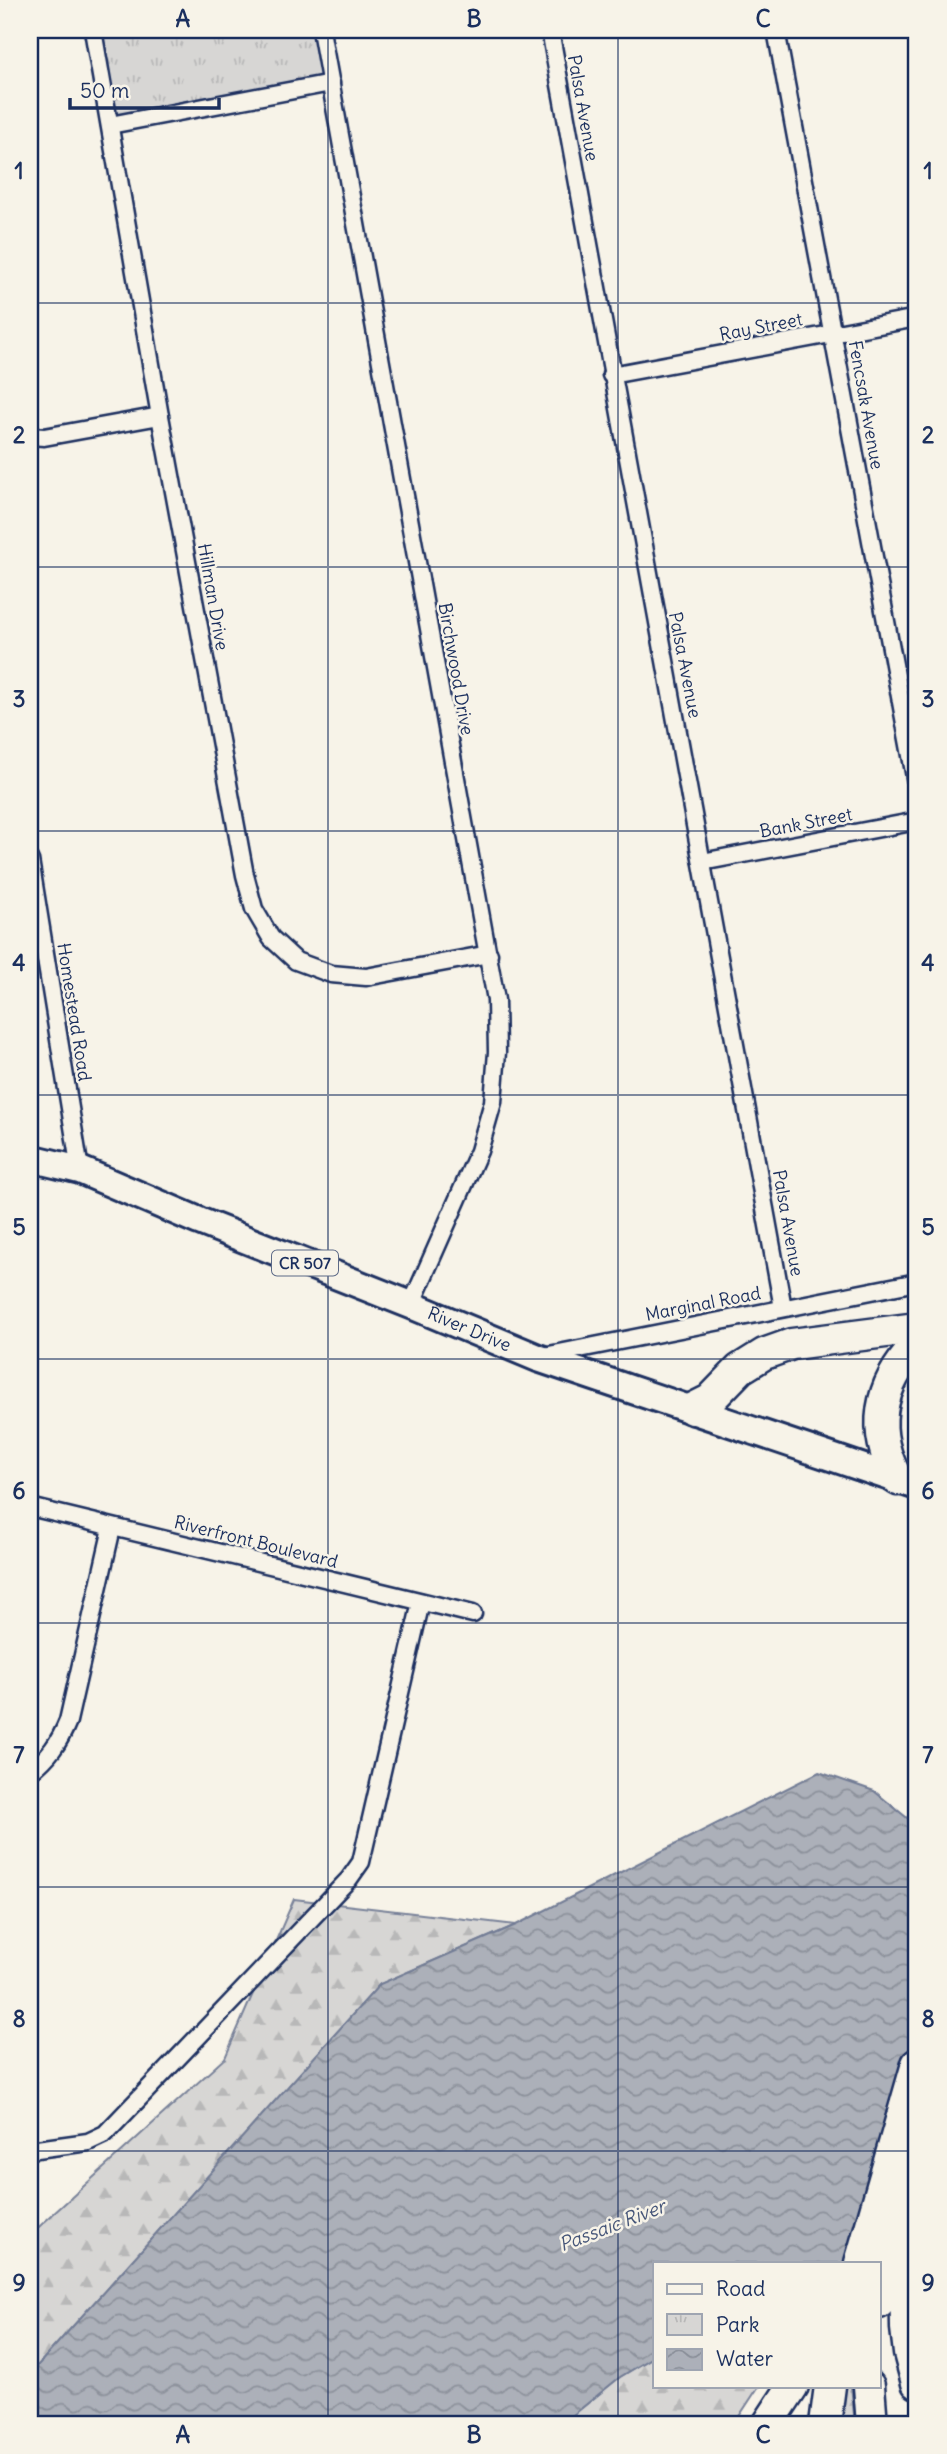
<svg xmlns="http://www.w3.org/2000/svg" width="947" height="2454" font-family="Delius,sans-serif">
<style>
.grass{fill:url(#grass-dots);stroke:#798299;stroke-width:2}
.forest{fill:url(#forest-firs);stroke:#798299;stroke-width:2}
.park{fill:url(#park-tufts);stroke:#798299;stroke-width:2}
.water{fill:url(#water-waves);stroke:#727c95;stroke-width:2}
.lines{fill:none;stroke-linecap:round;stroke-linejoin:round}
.minor-casing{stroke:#1b2f5e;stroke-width:21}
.primary-casing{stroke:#1b2f5e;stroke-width:32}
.motorway-casing{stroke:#1b2f5e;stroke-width:35}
.minor{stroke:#f7f3e8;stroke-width:16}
.primary{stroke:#f7f3e8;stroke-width:26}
.motorway{stroke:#f7f3e8;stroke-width:30}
.grid{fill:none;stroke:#1b2f5e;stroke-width:2;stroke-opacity:0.55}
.labels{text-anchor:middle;stroke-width:5;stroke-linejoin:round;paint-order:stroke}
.shield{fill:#f7f3e8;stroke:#5d6a87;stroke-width:2}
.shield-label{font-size:16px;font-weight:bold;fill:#1b2f5e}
.street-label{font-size:18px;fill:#1b2f5e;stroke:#f7f3e8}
.water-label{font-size:19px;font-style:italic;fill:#465679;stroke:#f7f3e8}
.neatline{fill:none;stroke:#1b2f5e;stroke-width:2.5}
.grid-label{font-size:23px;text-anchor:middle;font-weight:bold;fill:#1b2f5e}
</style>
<defs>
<pattern id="grass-dots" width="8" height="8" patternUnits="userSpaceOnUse" patternTransform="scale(1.75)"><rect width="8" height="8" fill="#d7d6d4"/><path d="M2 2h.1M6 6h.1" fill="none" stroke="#b8b8b8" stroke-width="1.8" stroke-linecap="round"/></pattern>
<pattern id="forest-firs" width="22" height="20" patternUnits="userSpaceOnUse" patternTransform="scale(1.75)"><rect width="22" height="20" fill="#d7d6d4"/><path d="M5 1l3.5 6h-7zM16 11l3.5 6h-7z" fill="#b8b8b8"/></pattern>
<pattern id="park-tufts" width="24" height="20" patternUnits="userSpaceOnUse" patternTransform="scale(1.75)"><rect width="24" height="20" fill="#d7d6d4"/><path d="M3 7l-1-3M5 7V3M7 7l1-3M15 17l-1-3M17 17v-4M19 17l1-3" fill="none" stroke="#b8b8b8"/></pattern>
<pattern id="water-waves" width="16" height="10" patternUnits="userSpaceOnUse" patternTransform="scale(1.75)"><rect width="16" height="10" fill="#acb0b9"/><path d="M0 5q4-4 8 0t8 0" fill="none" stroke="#8b909a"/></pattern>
</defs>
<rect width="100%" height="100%" fill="#f7f3e8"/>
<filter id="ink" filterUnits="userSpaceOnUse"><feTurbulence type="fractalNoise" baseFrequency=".0143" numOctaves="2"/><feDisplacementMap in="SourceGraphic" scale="14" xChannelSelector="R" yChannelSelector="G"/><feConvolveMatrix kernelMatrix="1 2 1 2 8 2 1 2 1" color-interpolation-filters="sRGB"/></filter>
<g filter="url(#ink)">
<polygon class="grass" points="844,2386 851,2386 855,2424 839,2424"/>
<g class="forest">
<polygon points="294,1899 516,1925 380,1984 30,2374 30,2235 225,2058"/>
<polygon points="655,2356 655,2386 759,2386 734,2424 562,2424 620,2377"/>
</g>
<polygon class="park" points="93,30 321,30 331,83 110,125"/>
<polygon class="water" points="819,1772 874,1791 917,1826 917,2280 879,2263 655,2263 655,2356 620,2377 562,2424 30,2424 30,2374 380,1984 516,1925"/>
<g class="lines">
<g class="minor-casing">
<g id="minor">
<polyline points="93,30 160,416 245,875 254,909 271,938 296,961 331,974 366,977 489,954"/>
<polyline points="321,30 496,1000 497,1052 493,1102 479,1151 411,1305"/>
<polyline points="550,30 783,1308"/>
<polyline points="776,30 917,788"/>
<polyline points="110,125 331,83"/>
<polyline points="611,375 917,318"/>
<polyline points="30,436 44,437 160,416"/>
<polyline points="30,860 80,1170"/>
<polyline points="702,862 917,821"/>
<polyline points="544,1356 917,1282"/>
<polyline points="30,1507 473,1614"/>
<path d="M30,1772c19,-15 29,-29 38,-51l44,-193"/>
<polyline points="30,2150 88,2142 105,2134 349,1879 361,1862 421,1602"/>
</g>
</g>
<g class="primary-casing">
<g id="primary">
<path id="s1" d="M30,1158l50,12 119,51 212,84 127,53 379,128"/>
</g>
</g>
<g class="motorway-casing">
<g id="motorway">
<polyline points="692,1409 710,1400 740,1369 764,1354 792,1344 917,1328"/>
<path d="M898,1480c-28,-49 -20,-95 19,-135"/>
<polyline points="896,2233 905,2264 906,2328 909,2353 917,2383"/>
<polyline points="860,2263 917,2064"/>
<polyline points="879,2303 917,2159"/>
<polyline points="869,2386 872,2424"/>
<polyline points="768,2424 793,2386"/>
<polyline points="825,2424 830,2386"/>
</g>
</g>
<use href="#minor" class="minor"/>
<use href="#primary" class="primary"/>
<use href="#motorway" class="motorway"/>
</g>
</g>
<path class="grid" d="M328,30v2394M618,30v2394M30,303h887M30,567h887M30,831h887M30,1095h887M30,1359h887M30,1623h887M30,1887h887M30,2151h887"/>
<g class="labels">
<rect class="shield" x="272" y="1250.5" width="66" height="25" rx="5"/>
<g class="shield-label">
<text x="305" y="1269">CR 507</text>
</g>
<g class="street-label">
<text transform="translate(583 108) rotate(80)" y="6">Palsa Avenue</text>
<text transform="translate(761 327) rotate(-11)" y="6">Ray Street</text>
<text transform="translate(866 405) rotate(80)" y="6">Fencsak Avenue</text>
<text transform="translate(213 597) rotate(80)" y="6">Hillman Drive</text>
<text transform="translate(685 665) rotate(79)" y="6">Palsa Avenue</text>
<text transform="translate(456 669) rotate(80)" y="6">Birchwood Drive</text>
<text transform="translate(806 823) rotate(-11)" y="6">Bank Street</text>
<text transform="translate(74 1012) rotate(81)" y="6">Homestead Road</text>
<text transform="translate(788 1223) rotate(80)" y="6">Palsa Avenue</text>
<text transform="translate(703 1304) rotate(-11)" y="6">Marginal Road</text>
<text dy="6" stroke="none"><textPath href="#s1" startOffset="472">River Drive</textPath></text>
<text transform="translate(256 1542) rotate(14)" y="6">Riverfront Boulevard</text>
</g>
<g class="water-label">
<text transform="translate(612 2225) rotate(-21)" y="7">Passaic River</text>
</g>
</g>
<rect width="947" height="2454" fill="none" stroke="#f7f3e8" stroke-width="77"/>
<rect x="653" y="2262" width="228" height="126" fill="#f7f3e8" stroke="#9fa5b1" stroke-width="2"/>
<rect x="667" y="2284" width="35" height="10" fill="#f7f3e8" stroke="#9fa5b1" stroke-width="2"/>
<text x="716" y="2296" font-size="21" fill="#1b2f5e">Road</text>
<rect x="667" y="2314" width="35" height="21" fill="url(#park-tufts)" stroke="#9fa5b1" stroke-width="2"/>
<text x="716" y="2332" font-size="21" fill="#1b2f5e">Park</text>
<rect x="667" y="2349" width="35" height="21" fill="url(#water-waves)" stroke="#9fa5b1" stroke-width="2"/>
<text x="716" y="2366" font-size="21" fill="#1b2f5e">Water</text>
<path d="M70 98v10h149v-10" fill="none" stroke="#1b2f5e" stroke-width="3.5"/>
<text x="80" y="98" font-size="21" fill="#1b2f5e" stroke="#f7f3e8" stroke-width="5" paint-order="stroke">50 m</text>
<rect x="38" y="38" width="870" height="2378" class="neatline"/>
<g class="grid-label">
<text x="183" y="27">A</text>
<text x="474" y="27">B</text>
<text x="763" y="27">C</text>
<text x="19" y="179">1</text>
<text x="928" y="179">1</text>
<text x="19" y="443">2</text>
<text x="928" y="443">2</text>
<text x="19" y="707">3</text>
<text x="928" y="707">3</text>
<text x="19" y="971">4</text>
<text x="928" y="971">4</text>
<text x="19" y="1235">5</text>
<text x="928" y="1235">5</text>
<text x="19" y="1499">6</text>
<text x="928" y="1499">6</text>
<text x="19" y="1763">7</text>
<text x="928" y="1763">7</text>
<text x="19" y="2027">8</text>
<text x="928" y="2027">8</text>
<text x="19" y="2291">9</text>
<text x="928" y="2291">9</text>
<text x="183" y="2443">A</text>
<text x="474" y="2443">B</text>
<text x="763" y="2443">C</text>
</g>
</svg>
